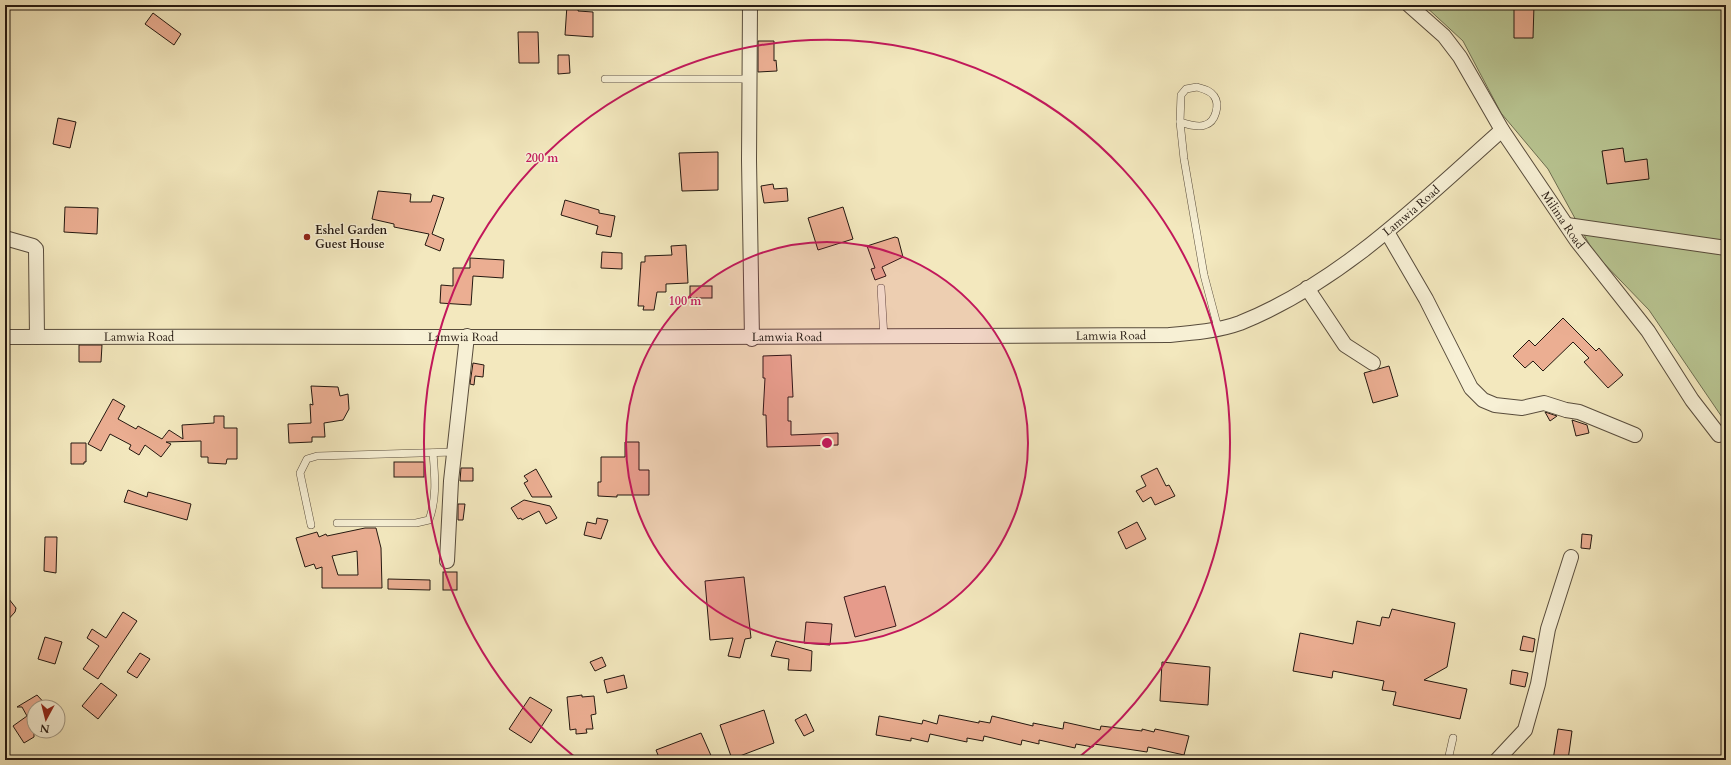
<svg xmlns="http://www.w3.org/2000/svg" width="1731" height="765" font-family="Cardo,serif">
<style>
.green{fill:#b9c693;stroke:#6e6f52}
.building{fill:#ebae92;stroke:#241810;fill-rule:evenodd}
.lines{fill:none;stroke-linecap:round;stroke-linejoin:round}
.lane-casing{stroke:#584c3c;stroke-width:8}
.street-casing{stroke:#584c3c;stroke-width:16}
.lane{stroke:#f7f0d5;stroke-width:7}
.street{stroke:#f7f0d5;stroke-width:14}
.ring{fill:none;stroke:#c2185b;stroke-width:2}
.poi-dot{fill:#8f2418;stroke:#f7f0d5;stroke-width:1.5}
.labels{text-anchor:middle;stroke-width:3;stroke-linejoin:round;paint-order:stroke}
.street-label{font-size:12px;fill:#241810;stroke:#f7f0d5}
.poi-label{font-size:12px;font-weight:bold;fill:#241810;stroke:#f7f0d5;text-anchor:start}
.centre{fill:#c2185b;stroke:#f7f0d5;stroke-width:2}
.ring-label{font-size:12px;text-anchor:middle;font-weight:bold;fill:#c2185b;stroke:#f7f0d5;stroke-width:3;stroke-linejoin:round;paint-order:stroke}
</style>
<rect width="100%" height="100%" fill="#f3e8be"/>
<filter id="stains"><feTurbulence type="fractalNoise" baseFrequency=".005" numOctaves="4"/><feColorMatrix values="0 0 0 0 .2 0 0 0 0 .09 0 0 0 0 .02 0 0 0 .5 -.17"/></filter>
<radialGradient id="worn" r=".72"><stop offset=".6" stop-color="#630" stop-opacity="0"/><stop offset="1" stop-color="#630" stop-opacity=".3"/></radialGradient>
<polygon class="green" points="1424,5 1726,5 1726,423 1649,310 1594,253 1548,169 1501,113 1463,41"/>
<g class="building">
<polygon points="567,5 579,5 578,11 593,12 593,37 565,35"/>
<polygon points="1514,5 1534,5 1533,38 1514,38"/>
<polygon points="153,13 181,34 174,45 145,24"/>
<polygon points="518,32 538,32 539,63 519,63"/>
<polygon points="758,41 774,41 774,61 776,60 777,71 758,72"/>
<polygon points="558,55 569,55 570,73 558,74"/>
<polygon points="58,118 76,122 70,148 53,144"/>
<polygon points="1623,148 1625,162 1647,159 1649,179 1607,184 1602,151"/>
<polygon points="718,152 718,190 682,191 679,153"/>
<polygon points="773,184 774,189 787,188 788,201 764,203 761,186"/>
<polygon points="378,191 411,194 410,202 431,202 433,195 444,198 432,234 444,239 440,251 425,245 429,234 394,227 394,224 372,219"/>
<polygon points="565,200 599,210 599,213 615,216 611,237 596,234 598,226 561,215"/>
<polygon points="65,207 98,208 97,234 64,232"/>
<polygon points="843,207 853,239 818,250 808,218"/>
<polygon points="895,237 898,238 903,257 882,267 886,276 875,280 871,269 875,268 867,246"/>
<polygon points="686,245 688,283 666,284 666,292 657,292 654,310 643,310 644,306 638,306 641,262 645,262 645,256 672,255 671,246"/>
<polygon points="602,252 622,253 622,269 601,268"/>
<polygon points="470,258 504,260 503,278 473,276 471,305 440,303 441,285 453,286 453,268 470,268"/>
<rect x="690" y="286" width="22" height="12"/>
<polygon points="1563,318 1596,351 1599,348 1623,375 1608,388 1584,362 1589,358 1573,342 1543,371 1533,361 1525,368 1513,356 1529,340 1535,346"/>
<polygon points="79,345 102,345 101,362 79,362"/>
<polygon points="791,355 793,397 788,397 788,421 791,421 791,435 838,433 838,445 767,447 766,415 763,415 765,378 763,378 763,356"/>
<polygon points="473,363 484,365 483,377 475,376 474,385 470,384"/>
<polygon points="1389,366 1398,396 1373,403 1364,373"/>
<polygon points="311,386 338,387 340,396 348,394 349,409 343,420 324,423 325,437 312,437 312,442 289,443 288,424 311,423 310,404 313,405"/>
<polygon points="113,399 125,406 118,419 136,429 138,426 162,439 169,430 183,439 182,425 214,423 214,416 224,416 224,428 237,428 237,459 227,459 226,464 208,463 208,457 201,457 201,441 166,442 171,444 161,457 145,445 139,455 129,449 131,445 110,434 101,451 88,444"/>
<polygon points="1545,412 1557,416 1550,421"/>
<polygon points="1572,420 1587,425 1589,433 1576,436"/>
<polygon points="625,442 639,442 639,470 649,470 649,495 617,495 617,497 598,496 598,482 601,482 601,457 625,457"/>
<polygon points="71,443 86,443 86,462 84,462 84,464 71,464"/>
<rect x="394" y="462" width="30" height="15"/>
<polygon points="461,468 473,468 473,481 460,481"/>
<polygon points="1157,468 1166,486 1169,485 1175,496 1155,505 1151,497 1143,502 1136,491 1146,486 1141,476"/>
<polygon points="536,469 552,497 532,497 524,483 528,481 524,476"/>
<polygon points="128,490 147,497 148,492 191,504 187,520 124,502"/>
<polygon points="524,500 550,506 557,518 546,524 539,511 522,520 521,518 518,519 511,508"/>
<polygon points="458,504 465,504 463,520 458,520"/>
<polygon points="597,518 608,520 601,539 584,535 587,522 596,524"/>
<polygon points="1137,522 1146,539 1126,549 1118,532"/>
<path d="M365,528h11l5,20 1,40h-60v-21l-6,2 -2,-5 -9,3 -9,-29 21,-6 2,5 7,-3 1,2zM357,551l1,24h-20l-6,-19z"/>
<polygon points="1582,534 1592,535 1590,549 1581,548"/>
<polygon points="45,537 57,537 56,573 44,571"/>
<rect x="443" y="572" width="14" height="18"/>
<polygon points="744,577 751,638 745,639 740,658 728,656 733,638 710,640 705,581"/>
<polygon points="388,579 430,580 430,590 388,589"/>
<polygon points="885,586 896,626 855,637 844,597"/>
<polygon points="5,594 16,608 15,612 5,623"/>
<polygon points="1392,609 1455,623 1447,667 1424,680 1467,689 1460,719 1393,705 1396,692 1382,690 1384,681 1333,671 1332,678 1293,671 1300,633 1353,644 1357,621 1380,626 1382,617 1389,618"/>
<polygon points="123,612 137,621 98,679 83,669 99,646 87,638 92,629 106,638"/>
<polygon points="806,622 832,624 830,645 804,643"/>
<polygon points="1523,636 1535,639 1533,652 1520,650"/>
<polygon points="45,637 62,642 55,664 38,659"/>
<polygon points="776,641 812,651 811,671 788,670 789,659 771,656"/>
<polygon points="140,653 150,659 137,678 127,672"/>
<polygon points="602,657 606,666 595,671 590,662"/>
<polygon points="1162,662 1210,667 1208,705 1160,701"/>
<polygon points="1512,670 1528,673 1525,687 1510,684"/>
<polygon points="624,675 627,688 607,693 604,680"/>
<polygon points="101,683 117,695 98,719 82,706"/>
<polygon points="37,695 48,707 34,707 34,737 24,743 13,726 27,716 22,707 17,707"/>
<polygon points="582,695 582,697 594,696 596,714 591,715 593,729 586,729 587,733 576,734 576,729 570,730 567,697"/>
<polygon points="530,697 552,710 531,743 509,729"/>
<polygon points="764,710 774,743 732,759 720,725"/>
<polygon points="806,714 814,731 804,736 795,720"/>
<polygon points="939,715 979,723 979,721 990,723 992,716 1033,726 1033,723 1063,729 1064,722 1100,730 1101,726 1142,731 1142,729 1154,732 1155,729 1189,736 1184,755 1148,747 1147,752 1094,744 1093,747 1076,744 1075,748 1039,740 1039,744 1022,740 1021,745 984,736 983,741 967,738 967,742 930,734 928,742 911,738 911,741 876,735 879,716 922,724 923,720 937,724"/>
<polygon points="1558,729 1572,731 1568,760 1553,760"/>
<polygon points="701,733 713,760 660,760 656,750"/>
</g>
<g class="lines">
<g class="lane-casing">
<g id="lane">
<polyline points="605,79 750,79"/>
<path d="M1197,87c6,2 13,3 17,9 6,8 2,26 -9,29 -7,3 -18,-1 -25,-3l1,-27 5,-6z"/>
<polyline points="1180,122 1184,159 1204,275 1218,328"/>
<polyline points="881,288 884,338"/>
<path d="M337,523h79l13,-3c8,-22 6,-43 4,-67"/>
<polyline points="311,525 300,473 307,459 317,456 454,452"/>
<polyline points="1448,760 1453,738"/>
</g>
</g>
<g class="street-casing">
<g id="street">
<polyline points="750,5 749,160 752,339"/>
<path id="s1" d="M1409,5l35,31 16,21 42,73 75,111 71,90 44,69 27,35"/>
<polyline points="1567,225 1726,248"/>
<polyline points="1387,232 1426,299 1471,388 1483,400 1495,405 1522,408 1544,403 1566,410 1579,412 1635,435"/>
<polyline points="5,238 33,246 36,249 37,337"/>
<polyline points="1307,288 1345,345 1373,363"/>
<path id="s2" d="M5,337c388,-1 776,2 1164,-2 24,-2 49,-4 71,-12 102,-41 182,-122 262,-193"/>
<polyline points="447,561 451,481 467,336"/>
<polyline points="1497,760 1525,730 1538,684 1548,629 1571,557"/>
</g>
</g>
<use href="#lane" class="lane"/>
<use href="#street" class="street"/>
</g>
<circle cx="827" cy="443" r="201" fill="#c2185b" fill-opacity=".12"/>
<g class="ring">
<circle cx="827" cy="443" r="201"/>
<path d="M576 758A403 403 0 1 1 1078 758"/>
</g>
<circle class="poi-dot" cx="307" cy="237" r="4"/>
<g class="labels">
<g class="street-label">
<text dy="4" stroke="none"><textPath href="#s2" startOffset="1442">Lamwia Road</textPath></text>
<text dy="4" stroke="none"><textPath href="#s1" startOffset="266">Milima Road</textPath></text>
<text dy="4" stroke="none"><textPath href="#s2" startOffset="134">Lamwia Road</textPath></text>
<text dy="4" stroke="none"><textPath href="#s2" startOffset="458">Lamwia Road</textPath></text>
<text dy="4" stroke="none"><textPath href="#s2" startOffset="1106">Lamwia Road</textPath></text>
<text dy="4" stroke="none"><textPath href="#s2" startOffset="782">Lamwia Road</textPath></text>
</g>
<g class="poi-label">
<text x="315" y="234">Eshel Garden<tspan x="315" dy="14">Guest House</tspan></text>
</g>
</g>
<circle cx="827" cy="443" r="6" class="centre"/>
<g class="ring-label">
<text x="542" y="162">200 m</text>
<text x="685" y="305">100 m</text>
</g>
<rect width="1731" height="765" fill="none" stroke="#f3e8be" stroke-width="20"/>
<rect x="6" y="6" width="1719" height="753" fill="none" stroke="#241810" stroke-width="2"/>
<rect x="10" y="10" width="1711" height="745" fill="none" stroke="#241810"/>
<g transform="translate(46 719) rotate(187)"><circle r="19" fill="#f7f0d5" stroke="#a39a86"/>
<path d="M0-3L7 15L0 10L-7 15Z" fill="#8f2418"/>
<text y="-6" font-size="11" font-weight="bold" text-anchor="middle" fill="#241810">N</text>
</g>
<rect width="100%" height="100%" filter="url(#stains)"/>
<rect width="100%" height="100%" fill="url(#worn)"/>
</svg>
